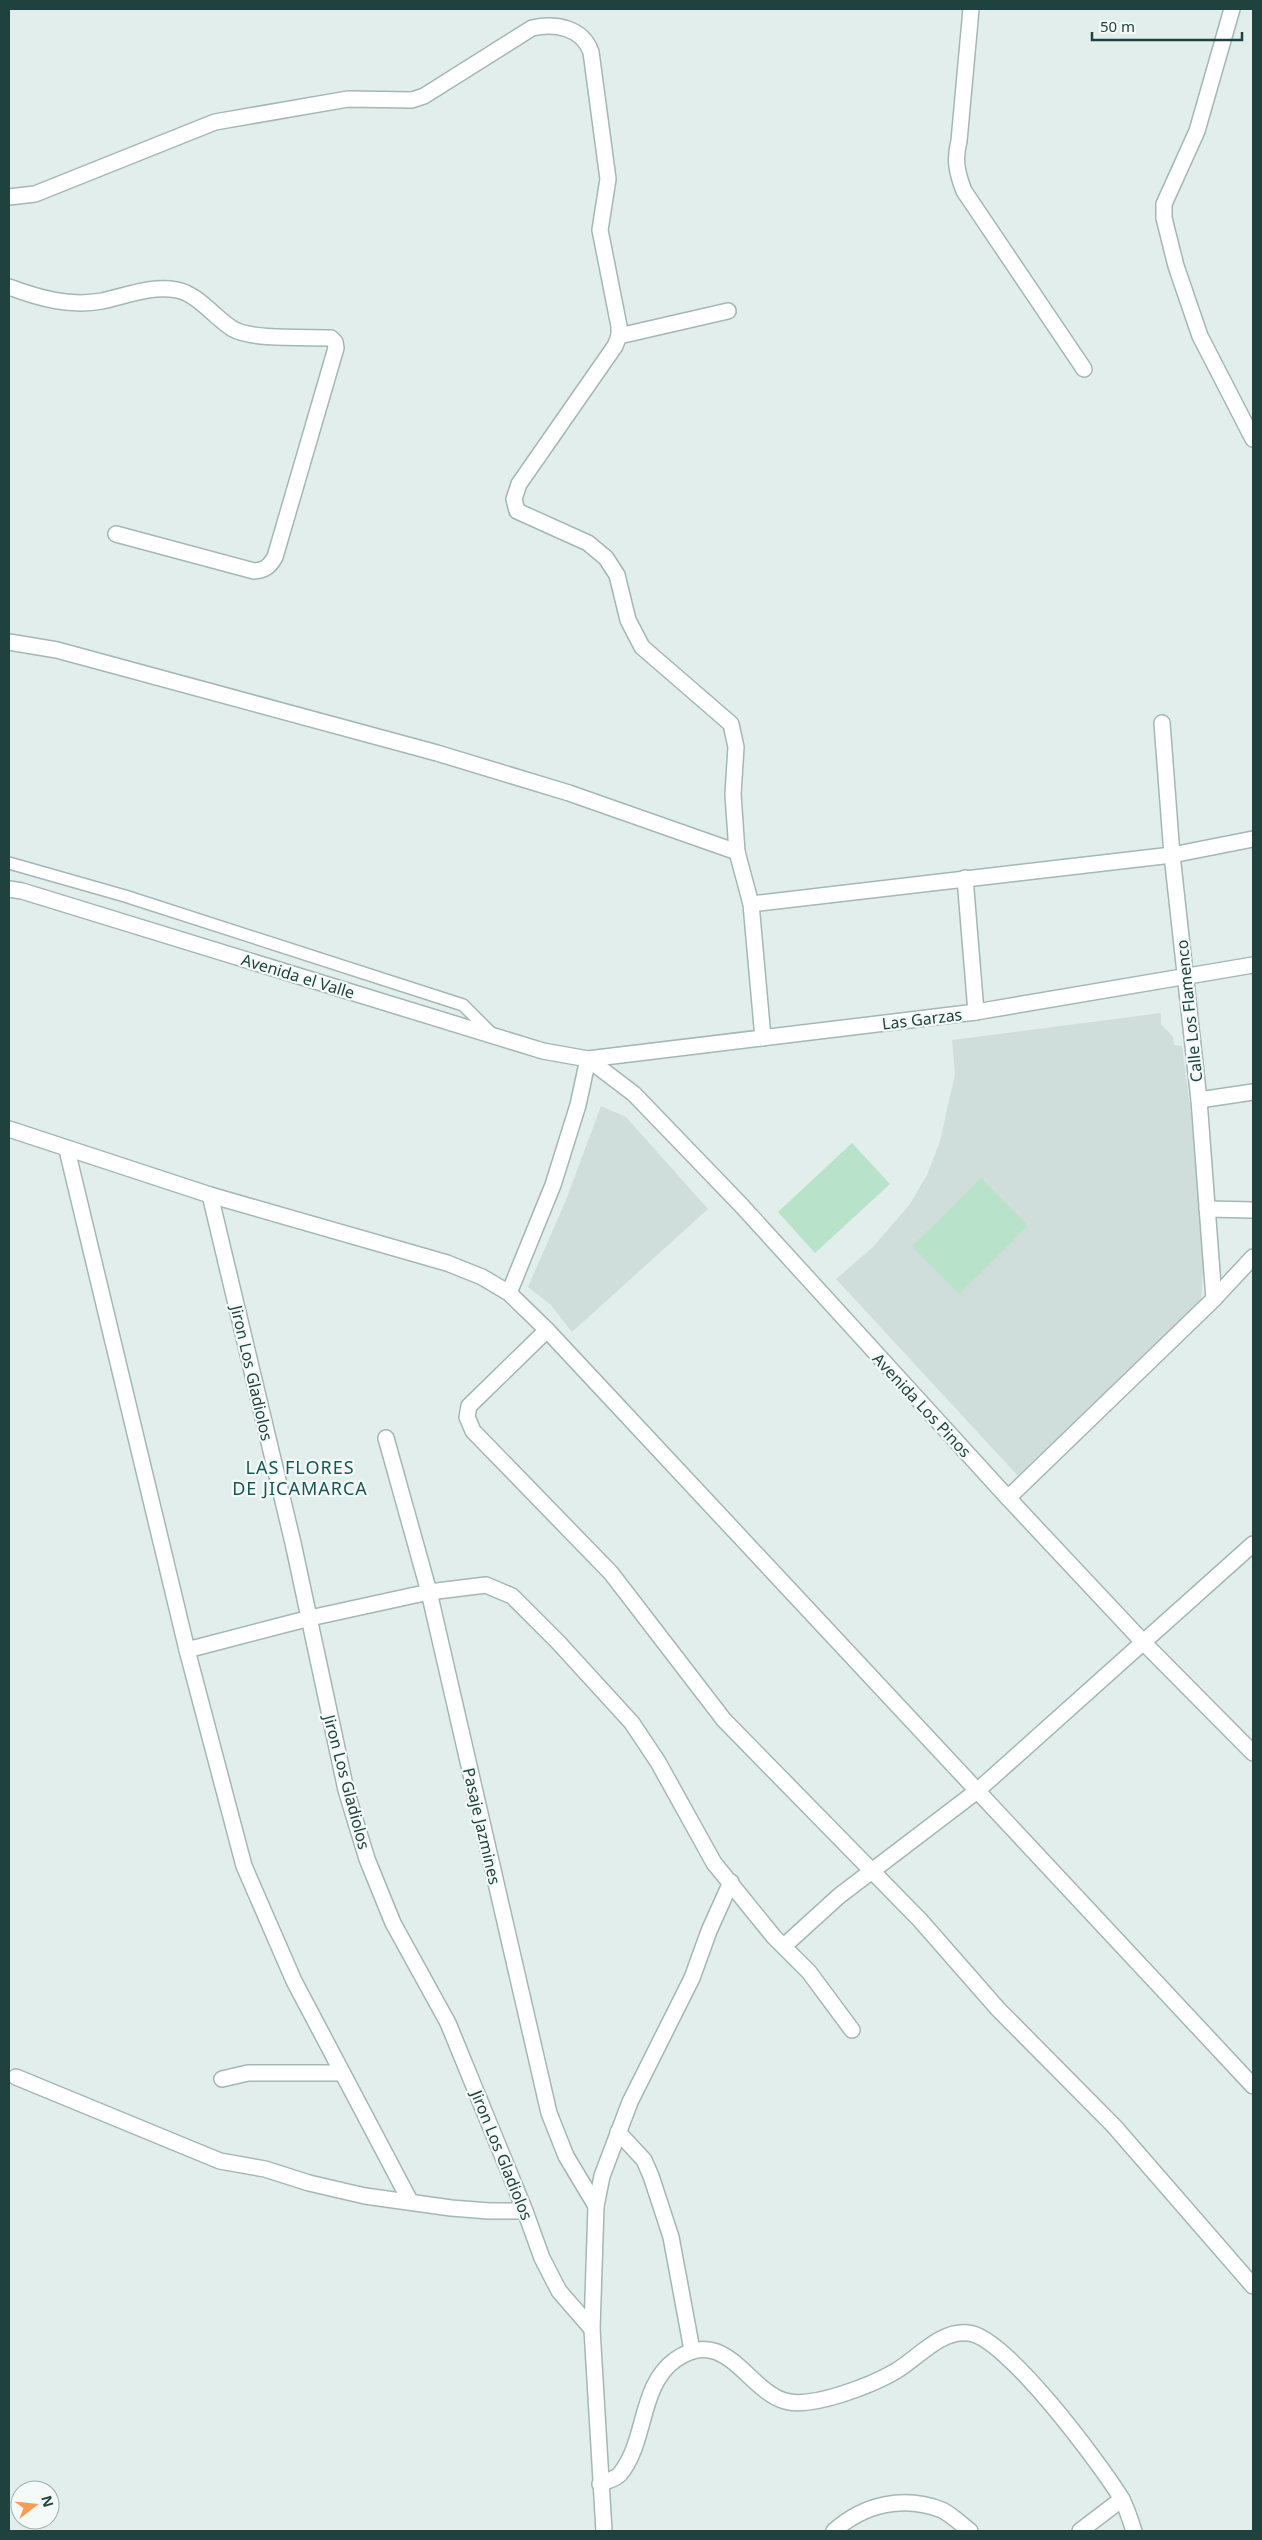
<svg xmlns="http://www.w3.org/2000/svg" width="1262" height="2540" font-family="'Noto Sans',sans-serif">
<style>
.built{fill:#d0dedb}
.green{fill:#b9e2cb}
.lines{fill:none;stroke-linecap:round;stroke-linejoin:round}
.service-casing{stroke:#a4b7b4;stroke-width:14}
.minor-casing{stroke:#a4b7b4;stroke-width:18}
.tertiary-casing{stroke:#a4b7b4;stroke-width:18}
.service{stroke:#fff;stroke-width:11}
.minor{stroke:#fff;stroke-width:15}
.tertiary{stroke:#fff;stroke-width:15}
.labels{text-anchor:middle;stroke-width:4.5;stroke-linejoin:round;paint-order:stroke}
.street-label{font-size:16px;fill:#20423f;stroke:#f4faf8}
.neighbourhood-label{font-size:18px;letter-spacing:1px;fill:#195653;stroke:#f4faf8}
</style>
<rect width="100%" height="100%" fill="#e2eeeb"/>
<g class="built">
<polygon points="1161,1013 1161,1024 1173,1037 1174,1045 1182,1046 1211,1264 1203,1273 1201,1303 1018,1476 836,1279 873,1247 910,1204 927,1175 940,1141 955,1074 952,1040"/>
<polygon points="601,1106 626,1117 708,1209 572,1332 550,1304 528,1287 566,1200"/>
</g>
<g class="green">
<polygon points="852,1143 890,1184 815,1253 778,1212"/>
<polygon points="981,1178 1028,1226 959,1294 912,1246"/>
</g>
<g class="lines">
<g class="service-casing">
<polyline id="service" points="9,863 125,896 463,1005 493,1035"/>
</g>
<g class="minor-casing">
<g id="minor">
<path d="M971,9l-12,132c-5,19 -2,32 5,50l120,178"/>
<polyline points="1232,9 1197,131 1164,204 1164,218 1176,266 1200,336 1253,439"/>
<path d="M9,197l26,-3 180,-72 133,-23 64,1 12,-4 108,-68c23,-5 50,-1 59,24l17,127 -8,51 19,96v10l-4,10 -96,138 -5,15 3,12 71,32 18,15 11,17 11,45 14,27 89,77 5,23 -3,47 4,58 14,52 12,134"/>
<path d="M9,287c30,11 60,20 93,14 24,-5 49,-16 75,-11 21,4 38,28 56,39 19,11 74,8 98,9l4,4 1,6 -61,209c-6,10 -10,13 -21,14l-138,-37"/>
<polyline points="619,336 728,311"/>
<polyline points="9,642 57,650 437,753 569,793 737,852"/>
<polyline points="1162,723 1172,855 1199,1100 1214,1299"/>
<polyline points="965,878 976,1012"/>
<polyline points="751,904 1172,855 1253,839"/>
<polyline points="1199,1100 1253,1092"/>
<polyline points="9,1129 210,1195 447,1263 482,1277 509,1293 547,1330 1253,2086"/>
<polyline points="67,1150 187,1650 244,1866 294,1981 410,2201"/>
<polyline points="210,1195 293,1543 346,1790 367,1859 393,1923 448,2023 525,2211 542,2258 559,2291 592,2329"/>
<polyline points="1207,1209 1253,1210"/>
<polyline points="509,1293 553,1185 578,1105 588,1059"/>
<polyline points="547,1330 469,1406 467,1417 473,1431 611,1573 724,1720 920,1920 998,2009 1114,2126 1253,2286"/>
<polyline points="386,1438 429,1592 549,2113 566,2156 596,2206"/>
<polyline points="1008,1498 1214,1299 1253,1257"/>
<polyline points="187,1650 310,1618 429,1592 486,1585 512,1596 558,1642 632,1723 658,1762 714,1863 774,1937 809,1972 852,2030"/>
<polyline points="784,1946 839,1896 977,1791 1253,1544"/>
<polyline points="16,2077 220,2161 265,2169 309,2183 365,2196 451,2208 489,2211 525,2211"/>
<polyline points="222,2079 248,2073 342,2073"/>
<polyline points="618,2132 644,2160 651,2176 671,2237 692,2350"/>
<path d="M600,2484c6,-3 16,-5 20,-10 27,-33 19,-88 55,-114 50,-36 72,30 110,41 27,8 87,-16 111,-30 22,-13 44,-41 72,-38 37,2 131,130 152,163 7,11 10,24 14,35"/>
<polyline points="604,2531 592,2329 596,2206 602,2176 630,2102 692,1978 709,1931 731,1882"/>
<path d="M834,2531c30,-27 70,-36 108,-21 10,5 20,15 28,21"/>
<polyline points="1080,2531 1122,2499"/>
</g>
</g>
<g class="tertiary-casing">
<g id="tertiary">
<polyline points="9,889 22,891 543,1051 588,1059 976,1012 1253,965"/>
<polyline points="588,1059 634,1094 741,1205 1008,1498 1144,1643 1253,1753"/>
</g>
</g>
<use href="#service" class="service"/>
<use href="#minor" class="minor"/>
<use href="#tertiary" class="tertiary"/>
</g>
<g class="labels">
<g class="street-label">
<text transform="translate(298 976) rotate(17)" y="6">Avenida el Valle</text>
<text transform="translate(1189 1011) rotate(-96)" y="6">Calle Los Flamenco</text>
<text transform="translate(922 1019) rotate(-7)" y="6">Las Garzas</text>
<text transform="translate(252 1373) rotate(77)" y="6">Jiron Los Gladiolos</text>
<text transform="translate(922 1405) rotate(47)" y="6">Avenida Los Pinos</text>
<text transform="translate(347 1782) rotate(75)" y="6">Jiron Los Gladiolos</text>
<text transform="translate(482 1826) rotate(77)" y="6">Pasaje Jazmines</text>
<text transform="translate(502 2155) rotate(68)" y="6">Jiron Los Gladiolos</text>
</g>
<g class="neighbourhood-label">
<text x="300" y="1474">LAS FLORES<tspan x="300" dy="21">DE JICAMARCA</tspan></text>
</g>
</g>
<rect width="1262" height="2540" fill="none" stroke="#20423f" stroke-width="20"/>
<g transform="translate(35 2505) rotate(74)"><circle r="24" fill="#f4faf8" stroke="#9fb0ae"/>
<path d="M0-4L9 19L0 12L-9 19Z" fill="#ff9b50"/>
<text y="-8" font-size="14" font-weight="bold" text-anchor="middle" fill="#20423f">N</text>
</g>
<path d="M1092 32v8h150v-8" fill="none" stroke="#20423f" stroke-width="2.5"/>
<text x="1100" y="32" font-size="15" fill="#20423f" stroke="#f4faf8" stroke-width="4" paint-order="stroke">50 m</text>
</svg>
